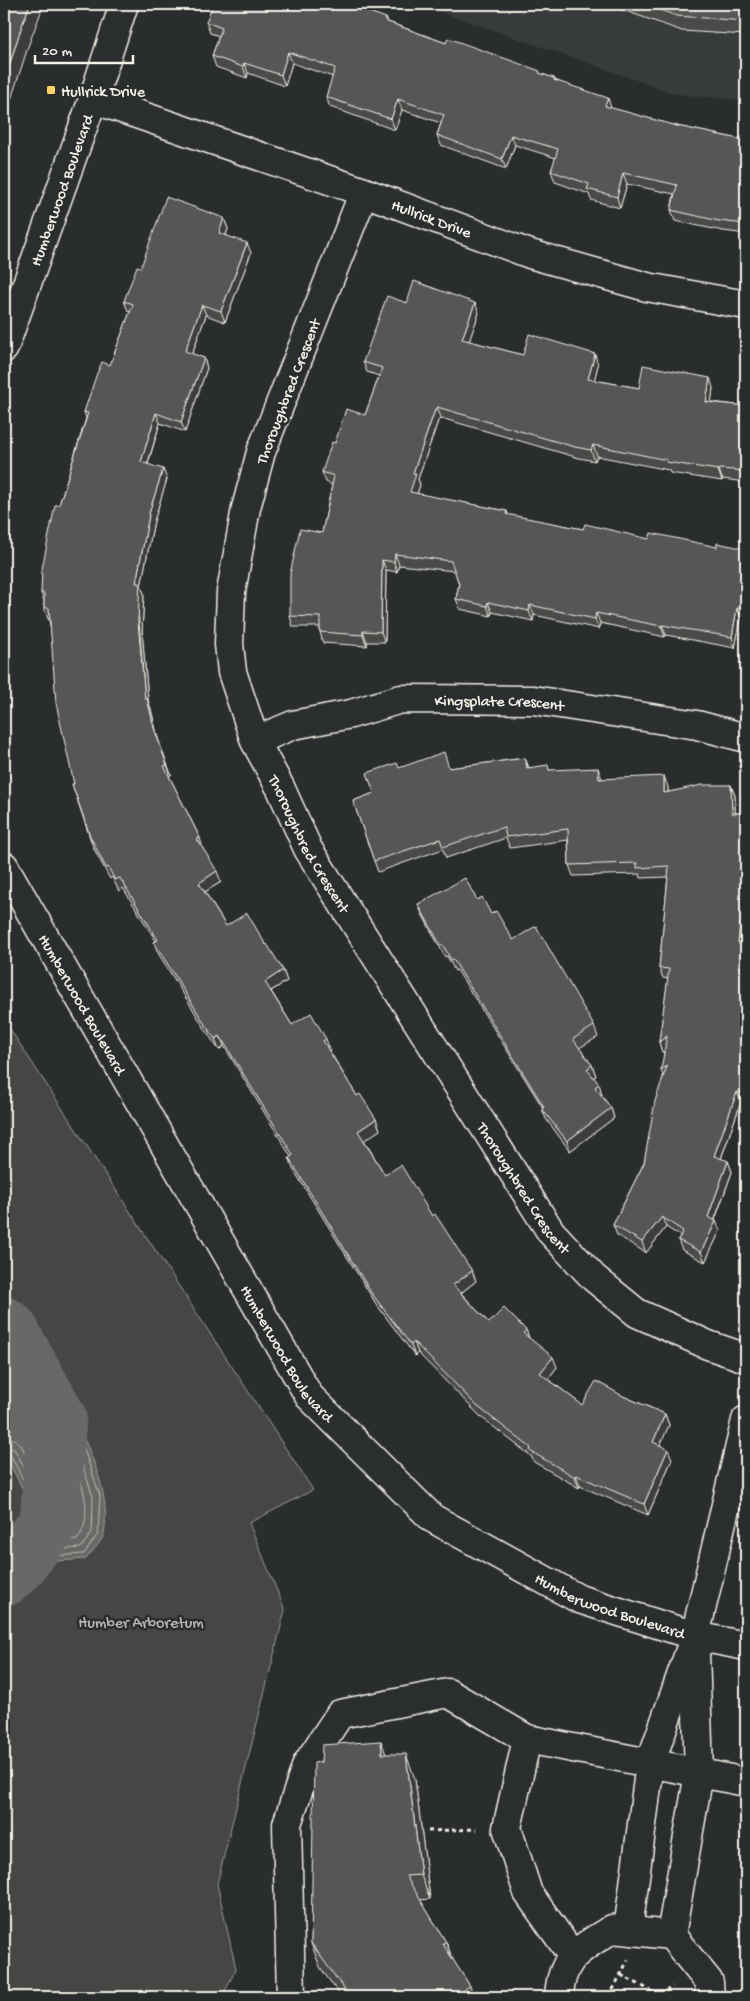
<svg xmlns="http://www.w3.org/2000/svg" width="750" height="2001" font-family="'Gochi Hand',sans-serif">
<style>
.built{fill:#373a3a}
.green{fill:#444645;stroke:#9c9c96}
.water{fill:#676866;stroke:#9f9f9a}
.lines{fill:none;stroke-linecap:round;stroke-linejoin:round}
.shore{stroke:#bcbab4;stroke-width:1}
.stream{stroke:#9f9f9a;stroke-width:10}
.river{stroke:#676866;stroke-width:59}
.minor-casing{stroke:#f4f1e8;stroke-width:31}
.path{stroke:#f4f1e8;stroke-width:3;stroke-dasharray:4 4;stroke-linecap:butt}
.minor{stroke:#2a2d2e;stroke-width:28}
.wall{fill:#494b4a;stroke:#f4f1e8}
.shaded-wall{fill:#3c3d3c;stroke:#f4f1e8}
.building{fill:#555756;stroke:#f4f1e8}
.poi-dot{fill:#ffd166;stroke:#2a2d2e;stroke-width:2}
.labels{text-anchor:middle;stroke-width:5;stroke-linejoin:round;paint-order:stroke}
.poi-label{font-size:16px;fill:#f4f1e8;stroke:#2a2d2e;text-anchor:start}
.street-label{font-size:16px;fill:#f4f1e8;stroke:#2a2d2e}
.park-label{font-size:16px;fill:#b6b5af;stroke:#2a2d2e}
</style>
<rect width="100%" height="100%" fill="#2a2d2e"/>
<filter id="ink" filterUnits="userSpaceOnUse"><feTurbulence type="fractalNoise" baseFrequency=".02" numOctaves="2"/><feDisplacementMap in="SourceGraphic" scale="10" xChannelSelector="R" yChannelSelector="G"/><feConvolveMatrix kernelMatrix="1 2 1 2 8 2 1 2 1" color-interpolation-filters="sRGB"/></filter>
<g filter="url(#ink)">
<polygon class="built" points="418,4 746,4 746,101 676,94"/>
<polygon class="green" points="4,1020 313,1490 249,1523 285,1610 217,1884 236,1969 222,1997 4,1997"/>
<path class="water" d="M4,1308c36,59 113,155 100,226 -2,8 -13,18 -18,25l-56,4 1,-57 -27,-54z"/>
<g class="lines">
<g class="shore">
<polyline points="4,1318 82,1443 100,1496 98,1534 84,1554 36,1557 36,1505 10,1454 4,1451"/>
<polyline points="4,1330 76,1445 93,1497 92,1532 81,1548 42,1550 42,1502 15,1450 4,1445"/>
<path d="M4,1344c26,41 109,150 73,196l-27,2 -1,-42 -28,-55 -7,-6 -10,-2"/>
</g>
<polyline class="stream" points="4,1594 30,1563"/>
<polyline class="river" points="4,1326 8,1329 57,1418 49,1522 17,1565 4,1577"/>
<g class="minor-casing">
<g id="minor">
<path id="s1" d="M93,99l271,93 166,62 117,33 99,18"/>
<path id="s2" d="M364,192l-103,260 -15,56 -15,84 -2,52 3,28 23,69 26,48 27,60 243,383 43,46 43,35 71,32 38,13"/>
<path id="s3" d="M4,348l89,-249 31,-95"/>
<path id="s4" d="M255,741l38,-16 58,-11 50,-15 132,1 164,25 49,13"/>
<path id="s5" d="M4,866l305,530 123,122 147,81 116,37 51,10"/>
<polyline points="527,1739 507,1828 528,1893 572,1955"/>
<polyline points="628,1930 650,1764 695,1636 746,1420"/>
<polyline points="671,1935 699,1773 695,1652"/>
<polyline points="291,1997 287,1824 307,1764 340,1714 448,1693 527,1739 746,1782"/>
<path d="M559,1997c2,-41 22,-48 53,-68l59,6 38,47 1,15"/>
</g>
</g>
<g class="path">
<polyline points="428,1831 477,1829"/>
<polyline points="621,1975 661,1996"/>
<polyline points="609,1997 628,1960"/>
<polyline points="660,1997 672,1986"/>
</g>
<use href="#minor" class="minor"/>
</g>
<g class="wall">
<polygon points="606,4 746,4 746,35 682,31"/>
<polygon points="386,18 388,22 446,43 554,78 555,80 611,108 677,126 739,139 746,138 746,234 723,231 675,221 671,210 674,194 627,184 620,208 591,200 589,194 555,182 551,171 556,158 515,145 506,169 441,145 437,135 441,123 402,110 395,130 330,107 326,97 333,77 292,63 285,86 248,73 247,78 216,67 212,56 219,36 210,33 206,22"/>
<polygon points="224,218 228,229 226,235 251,253 225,322 206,315 192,354 204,358 207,368 185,432 160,423 148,464 167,479 154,521 141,586 144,594 142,632 148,700 151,709 158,739 171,775 169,776 200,838 203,849 221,882 205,892 226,926 266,945 283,970 287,981 271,991 292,1025 326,1039 330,1050 329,1050 357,1096 376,1119 380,1130 364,1140 385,1175 432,1216 472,1271 476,1281 461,1293 489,1323 526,1330 529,1338 557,1367 548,1379 582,1405 623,1396 665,1414 669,1425 660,1445 672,1459 648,1515 580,1486 579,1488 534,1462 531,1456 481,1417 418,1353 415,1356 376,1304 293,1169 289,1158 291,1157 224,1046 219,1050 210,1037 158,953 154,942 156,941 123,888 119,891 112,877 110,879 93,847 72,784 74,784 49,619 48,619 44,608 44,601 41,593 59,505 86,418 84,412 110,365 130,312 128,311 124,301 141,267"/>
<polygon points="407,303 479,313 469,341 523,355 598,365 594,380 639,388 713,388 711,402 746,406 746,482 722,479 722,481 670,473 669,470 597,456 595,461 579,458 441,418 438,421 418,479 420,485 417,494 507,511 508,515 583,529 649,539 717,547 746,549 746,619 741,618 735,648 666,635 665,637 600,623 599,629 534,615 533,621 492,612 491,616 460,609 456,599 459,584 455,571 399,565 397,572 386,570 385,642 367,642 367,646 323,643 320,632 320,627 293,627 290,616 322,533 332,485 326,482 322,472 335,443 365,415 379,376 367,372 363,362"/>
<polygon points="525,758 529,768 550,770 602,779 668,787 668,792 731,785 735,796 735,813 746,813 746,907 743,944 746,944 746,1103 741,1102 721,1159 728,1161 732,1172 715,1220 720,1231 705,1262 682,1250 678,1240 680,1236 666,1227 646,1253 617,1235 613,1225 644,1163 663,1077 664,1051 662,1052 659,1042 668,979 663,978 659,968 668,877 641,878 640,874 573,876 569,865 568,840 510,848 506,838 446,858 443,849 378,872 353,801 374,793 399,768 450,768"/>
<polygon points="477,900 491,914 513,940 594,1026 598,1037 579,1048 592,1065 596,1076 593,1077 599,1084 602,1095 601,1095 611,1108 614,1118 570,1151 546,1119 542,1109 543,1108 457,970 455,971 447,956 445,957 422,914 418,904"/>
<polygon points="381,1741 385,1754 415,1779 430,1899 420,1900 446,1942 453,1960 470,1986 474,1997 341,1997 320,1967 311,1943 321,1762"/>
</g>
<g class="shaded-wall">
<polygon points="30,4 44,4 29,44 4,121 4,82 22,25"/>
<polygon points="288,52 292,63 285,86 281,75"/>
<polygon points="244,63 248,73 247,78 243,67"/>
<polygon points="608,98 611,108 605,106"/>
<polygon points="398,99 402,110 395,130 391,119"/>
<polygon points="511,135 515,145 506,169 502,159"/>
<polygon points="623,173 627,184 620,208 617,197"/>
<polygon points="746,209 746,228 745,224"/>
<polygon points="224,218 228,229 223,243 219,233"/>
<polygon points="247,243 251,253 225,322 221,311"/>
<polygon points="475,303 479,313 466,350 462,339"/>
<polygon points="202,305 206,315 189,362 185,351"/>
<polygon points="595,354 598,365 592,390 588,379"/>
<polygon points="204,358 207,368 185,432 181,422"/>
<polygon points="710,378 713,388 710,412 706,402"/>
<polygon points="437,407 441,418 438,421 418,479 420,485 414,503 410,492 413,473 435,410"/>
<polygon points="156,413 160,423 145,472 141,462"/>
<polygon points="593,445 597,456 595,461 591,450"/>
<polygon points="163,469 167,479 154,521 141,586 144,594 142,632 148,700 151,709 158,739 171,775 154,728 145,699 136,583 150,510"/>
<polygon points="719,469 722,479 722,481 718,470"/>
<polygon points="395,554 399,565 397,572 394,562"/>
<polygon points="382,560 386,570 385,642 381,632"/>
<polygon points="488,602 492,612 491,616 487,606"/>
<polygon points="530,605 534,615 533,621 529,611"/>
<polygon points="737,608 741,618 735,648 732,637"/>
<polygon points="596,613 600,623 599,629 595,619"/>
<polygon points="662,625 666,635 665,637 661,626"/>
<polygon points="363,631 367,642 367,646 363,635"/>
<polygon points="525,758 529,768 527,768"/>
<polygon points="598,768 602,779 599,779"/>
<polygon points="664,776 668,787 668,804 664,793"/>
<polygon points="731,785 735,796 735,824 732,813"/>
<polygon points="217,871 221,882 203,893 199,883"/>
<polygon points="745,874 746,879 746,907 742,954 738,943"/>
<polygon points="283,970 287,981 269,992 265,982"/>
<polygon points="220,1036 224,1046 219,1050 215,1039"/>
<polygon points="667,1036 671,1047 662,1052 659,1042"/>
<polygon points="592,1065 596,1076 591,1079 587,1069"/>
<polygon points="667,1066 665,1081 661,1070"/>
<polygon points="746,1075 746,1102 743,1093"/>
<polygon points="599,1084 602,1095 599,1097 595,1087"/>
<polygon points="737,1092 741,1102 718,1167 714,1156"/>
<polygon points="611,1108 614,1118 570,1151 567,1141"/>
<polygon points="376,1119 380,1130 362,1142 358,1131"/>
<polygon points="728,1161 732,1172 712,1227 708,1217"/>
<polygon points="662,1217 666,1227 646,1253 642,1242"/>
<polygon points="716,1221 720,1231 705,1262 701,1252"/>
<polygon points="472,1271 476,1281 457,1296 453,1285"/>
<polygon points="526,1330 530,1341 523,1333"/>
<polygon points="414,1342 418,1353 415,1356 411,1345"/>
<polygon points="553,1357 557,1367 544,1384 540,1373"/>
<polygon points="665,1414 669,1425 657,1453 653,1442"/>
<polygon points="668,1449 672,1459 648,1515 644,1504"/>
<polygon points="576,1475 580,1486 579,1488 575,1477"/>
<polygon points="381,1741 390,1765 382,1754"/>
<polygon points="406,1754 415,1779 430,1899 421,1875"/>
<polygon points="446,1942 455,1966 443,1944"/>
</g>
<g class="building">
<polygon points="4,4 30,4 22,25 4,82"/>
<polygon points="213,4 347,4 386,18 385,21 446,43 448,38 540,71 539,73 554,78 554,80 608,98 605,106 677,126 739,139 740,137 746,138 746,209 745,224 719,221 671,210 677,185 623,173 617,197 587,189 589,184 551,171 558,149 511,135 502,159 437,135 444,115 398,99 391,119 326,97 335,68 288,52 281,75 244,63 243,67 212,56 222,28 206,22"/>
<polygon points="643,4 746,4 746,21 677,16"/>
<polygon points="166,197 224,218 219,233 247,243 221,311 202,305 185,351 204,358 181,422 156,413 141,462 163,469 150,510 136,583 140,583 138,621 145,699 147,698 154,728 167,765 164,766 200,838 197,839 217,871 199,883 226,926 247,913 266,945 267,944 283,970 265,982 292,1025 311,1013 326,1039 323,1041 357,1096 360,1094 376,1119 358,1131 385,1175 401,1165 432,1216 435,1214 472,1271 453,1285 489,1323 504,1308 526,1330 523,1333 553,1357 540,1373 582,1405 596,1381 623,1396 665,1414 653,1442 668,1449 644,1504 576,1475 575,1477 530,1451 531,1448 477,1406 414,1342 411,1345 372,1294 289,1158 293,1155 220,1036 215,1039 206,1026 154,942 158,940 120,878 115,880 108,867 106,868 90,836 72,784 74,784 56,703 49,608 44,608 44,593 41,593 42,569 55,505 59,505 88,413 84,412 96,376 102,362 110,365 133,304 124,301 137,266 141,267"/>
<polygon points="414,281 475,303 462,339 523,355 529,334 595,354 588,379 639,388 643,365 710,378 706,402 746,406 746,471 719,469 718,470 666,462 667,460 593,445 591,450 575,447 437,407 435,410 413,473 416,474 410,492 507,511 506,514 583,529 585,524 649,539 651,533 717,547 717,543 746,549 746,609 737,608 732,637 662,625 661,626 596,613 595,619 530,605 529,611 488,602 487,606 456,599 459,584 451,561 395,554 394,562 382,560 381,632 363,631 363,635 320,632 320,617 290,616 290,574 300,529 322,533 334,476 322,472 332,442 335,443 346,409 365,415 382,368 363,362 387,296 407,303"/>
<polygon points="444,752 449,768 525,758 527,768 548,765 549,770 598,768 599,779 664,776 664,793 702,785 731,785 732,813 746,813 746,874 745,874 738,943 746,944 746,1075 743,1093 737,1092 714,1156 728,1161 708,1217 716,1221 701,1252 678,1240 683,1231 662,1217 642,1242 613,1225 644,1163 655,1101 667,1066 661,1070 667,1036 659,1042 669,969 659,968 669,866 637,868 637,863 569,865 568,829 506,837 504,827 443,847 440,839 374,861 353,801 374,793 367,773 397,763 399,768"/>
<polygon points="465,878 477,900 482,897 491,914 496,911 513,940 536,926 594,1026 573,1039 592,1065 587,1069 599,1084 595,1087 611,1108 567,1141 542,1109 544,1107 453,959 451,960 443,945 441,946 418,904"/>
<polygon points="381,1741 382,1754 406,1754 421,1875 406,1876 446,1942 443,1944 470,1986 453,1996 456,1997 350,1997 311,1943 314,1763 321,1762 322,1745"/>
</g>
</g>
<rect class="poi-dot" x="46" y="85" width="10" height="10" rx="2.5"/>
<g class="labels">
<g class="poi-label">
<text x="61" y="96">Hullrick Drive</text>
</g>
<g class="street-label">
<text dy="6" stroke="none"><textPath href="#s3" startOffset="168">Humberwood Boulevard</textPath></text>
<text dy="6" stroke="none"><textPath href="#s1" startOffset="359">Hullrick Drive</textPath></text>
<text transform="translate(287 391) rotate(-69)" y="6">Thoroughbred Crescent</text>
<text dy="6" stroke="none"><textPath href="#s4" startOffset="251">Kingsplate Crescent</textPath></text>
<text dy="6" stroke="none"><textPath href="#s2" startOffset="692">Thoroughbred Crescent</textPath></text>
<text dy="6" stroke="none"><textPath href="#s5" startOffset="159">Humberwood Boulevard</textPath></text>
<text dy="6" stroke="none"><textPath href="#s2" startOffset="1098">Thoroughbred Crescent</textPath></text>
<text dy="6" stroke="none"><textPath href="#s5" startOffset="564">Humberwood Boulevard</textPath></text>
<text dy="6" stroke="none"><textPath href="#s5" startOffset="984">Humberwood Boulevard</textPath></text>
</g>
<g class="park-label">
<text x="141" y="1627">Humber Arboretum</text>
</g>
</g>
<rect width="750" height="2001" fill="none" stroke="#2a2d2e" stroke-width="20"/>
<rect x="10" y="10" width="730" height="1981" fill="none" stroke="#f4f1e8" stroke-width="2" filter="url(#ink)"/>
<path d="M35 55v8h98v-8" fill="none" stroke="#f4f1e8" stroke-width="2.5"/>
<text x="42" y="55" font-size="15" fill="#f4f1e8" stroke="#2a2d2e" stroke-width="4" paint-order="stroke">20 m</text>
</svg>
